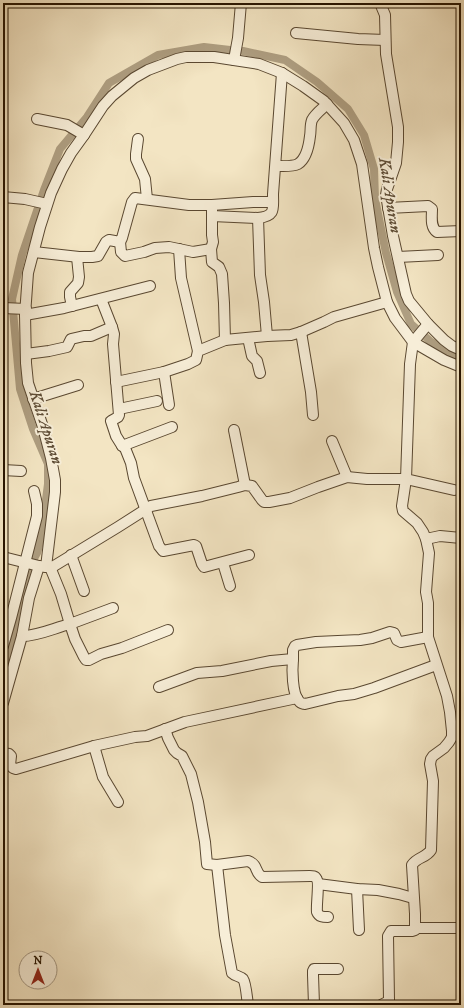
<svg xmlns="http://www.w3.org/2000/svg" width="464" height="1008" font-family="'IM FELL DW Pica',serif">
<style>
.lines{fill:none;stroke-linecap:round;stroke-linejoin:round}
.canal{stroke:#ae9e81;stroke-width:8}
.minor-casing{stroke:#5a4831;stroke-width:12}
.minor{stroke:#f7eed8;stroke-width:10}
.labels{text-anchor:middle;stroke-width:4;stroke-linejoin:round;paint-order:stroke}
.water-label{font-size:16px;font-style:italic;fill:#5d4b34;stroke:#f7eed8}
</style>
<rect width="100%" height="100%" fill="#f3e5c3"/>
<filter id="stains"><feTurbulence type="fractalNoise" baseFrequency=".005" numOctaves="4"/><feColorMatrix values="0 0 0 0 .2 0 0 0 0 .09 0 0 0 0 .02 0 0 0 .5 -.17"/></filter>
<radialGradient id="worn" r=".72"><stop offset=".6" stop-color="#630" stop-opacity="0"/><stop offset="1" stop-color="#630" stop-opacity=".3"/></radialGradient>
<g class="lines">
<g class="canal">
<polyline points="243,51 285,60 317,82 348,109 364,135 374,169 375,199 386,253 397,292 411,324 430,341 453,356 461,358"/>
<polyline points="3,672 10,649 21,604 28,570 37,553 41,538 48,484 48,464 33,429 20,389 12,299 22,255 44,190 60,149 87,117 109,83 158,55 204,47 230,50"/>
</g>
<g class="minor-casing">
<g id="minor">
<polyline points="380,3 385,15 386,54 398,127 398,142 396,163 387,189 386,195 393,236 406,294 409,301 428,324 444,340 452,346 461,350"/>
<polyline points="296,33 358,39 385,40"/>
<polyline points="234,60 238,38 241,3"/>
<polyline points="37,119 67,125 84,135"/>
<polyline points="138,139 136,154 136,159 145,179 147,199"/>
<path d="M276,166c6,0 16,1 22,-2 8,-5 11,-19 12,-28 1,-5 0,-11 2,-16 3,-6 10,-11 15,-16"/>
<polyline points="3,197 25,199 47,204"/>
<polyline points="212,205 212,235 213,242 211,249 212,262 219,267 222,274 224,303 225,340"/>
<path d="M388,208l40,-2 4,3c0,8 -2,18 5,23l24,-1"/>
<polyline points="212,216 258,218"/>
<polyline points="120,242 121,252 125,256 144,252 155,248 169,247 193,252 211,249"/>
<polyline points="179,249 181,278 198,351"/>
<polyline points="34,252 79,257 92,257 98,256 106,242 109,240 120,242 122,238 132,202 135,198 189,205 212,205 253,202 273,202"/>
<polyline points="398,257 438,255"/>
<polyline points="101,299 112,327 114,334 113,344 119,415 118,417 111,421 116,436 121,444 125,448 131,463 134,478 159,546 163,551 194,545 196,546 202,564 204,567 249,555"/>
<polyline points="72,306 70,297 70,292 78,283 79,277 77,257"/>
<polyline points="3,308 26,309"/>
<polyline points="25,315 64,308 150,286"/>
<polyline points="428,324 413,342 410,364 406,479 454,490"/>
<polyline points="301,332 311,392 313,415"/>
<path d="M267,336l-3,-34 -4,-27 -2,-57c18,-2 15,-9 15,-24l9,-121"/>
<polyline points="248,338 252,356 257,361 260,373"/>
<polyline points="26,354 49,351 67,347 71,339 84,336 91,336 112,327"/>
<polyline points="164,372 169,405"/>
<polyline points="116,382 164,372 188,364 196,360 198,351 225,340 267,336 291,335 301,332 324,322 334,317 387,302"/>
<polyline points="33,399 78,385"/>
<polyline points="119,409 157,401"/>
<polyline points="234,430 245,485"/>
<polyline points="332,441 347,477"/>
<polyline points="122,446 172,427"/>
<polyline points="3,470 21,471"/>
<polyline points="426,539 440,536 461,538"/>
<polyline points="71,555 84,591"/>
<path d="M3,557l36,9 7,1 8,-1 64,-39 33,-21 51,-10 36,-9 7,-2 7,1 10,14 2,2h5l21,-4 28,-11 29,-10 20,2h39l-4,27 1,5 14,12 6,9 3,7 3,14 -3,39 2,11v34l19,59 3,16 2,19v6l-3,5 -5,6 -11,8 -2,3 -1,5 3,17 -2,69c-5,8 -14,7 -19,15l3,49v16l-3,1h-21l-3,5 1,64 -2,2 -6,3"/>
<polyline points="223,563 230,586"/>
<polyline points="46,567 55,492 55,480 51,458 43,427 28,383 26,363 25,315 28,273 40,227 51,193 62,169 71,153 84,135 103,106 112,96 134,78 148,70 177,59 186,57 214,57 259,64 282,73 303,86 324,101 344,123 354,140 362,164 374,248 378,267 387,302 395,318 413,342 444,360 461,367"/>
<polyline points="50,567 61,594 70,624 113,608"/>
<path d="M22,636c16,0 32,-8 48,-12l5,15 9,18 2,3h3l12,-6 21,-6 46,-18"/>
<polyline points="3,646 11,618 37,516 37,504 34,491"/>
<path d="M293,659c-1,10 -1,35 6,42 2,3 3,2 6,3l33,-8 16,-2 20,-6 62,-23"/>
<polyline points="159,687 197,673 222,671 271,661 293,659 293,650 295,646 297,645 316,642 360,640 372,638 390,632 394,633 397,640 401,642 428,637"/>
<polyline points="3,703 22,636 29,598 39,566"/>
<path d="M165,729l3,9 6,12 3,3 5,3 9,18 7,28 7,40 2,22 10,1 31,-4c11,4 6,11 14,16l48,-1c3,0 5,0 6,2 4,4 0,27 1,34 2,5 6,5 11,5"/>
<polyline points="94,746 103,777 118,802"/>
<polyline points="3,753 9,754 11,756 10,765 13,768 16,769 94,746 135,737 147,736 185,722 297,698"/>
<path d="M217,865l8,70 7,38c3,3 8,3 11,6 3,4 4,20 5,26"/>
<polyline points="318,884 357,889 378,890 399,894 413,898"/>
<polyline points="357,889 359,930"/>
<polyline points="415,928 461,928"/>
<polyline points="314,1005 313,975 313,971 314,969 338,969"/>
</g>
</g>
<use href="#minor" class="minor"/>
</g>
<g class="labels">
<g class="water-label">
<text transform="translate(391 195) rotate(81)" y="6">Kali Apuran</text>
<text transform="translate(47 427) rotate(72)" y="6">Kali Apuran</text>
</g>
</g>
<rect width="464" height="1008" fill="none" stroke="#f3e5c3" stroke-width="16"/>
<rect x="4" y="4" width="456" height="1000" fill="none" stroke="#271400" stroke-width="2"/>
<rect x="8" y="8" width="448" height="992" fill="none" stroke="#271400"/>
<g transform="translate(38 970)"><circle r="19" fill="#f7eed8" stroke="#a49782"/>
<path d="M0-3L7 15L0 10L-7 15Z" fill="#8f2418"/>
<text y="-6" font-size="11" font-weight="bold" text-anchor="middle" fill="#271400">N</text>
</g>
<rect width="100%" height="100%" filter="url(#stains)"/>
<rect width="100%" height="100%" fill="url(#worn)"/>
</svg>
